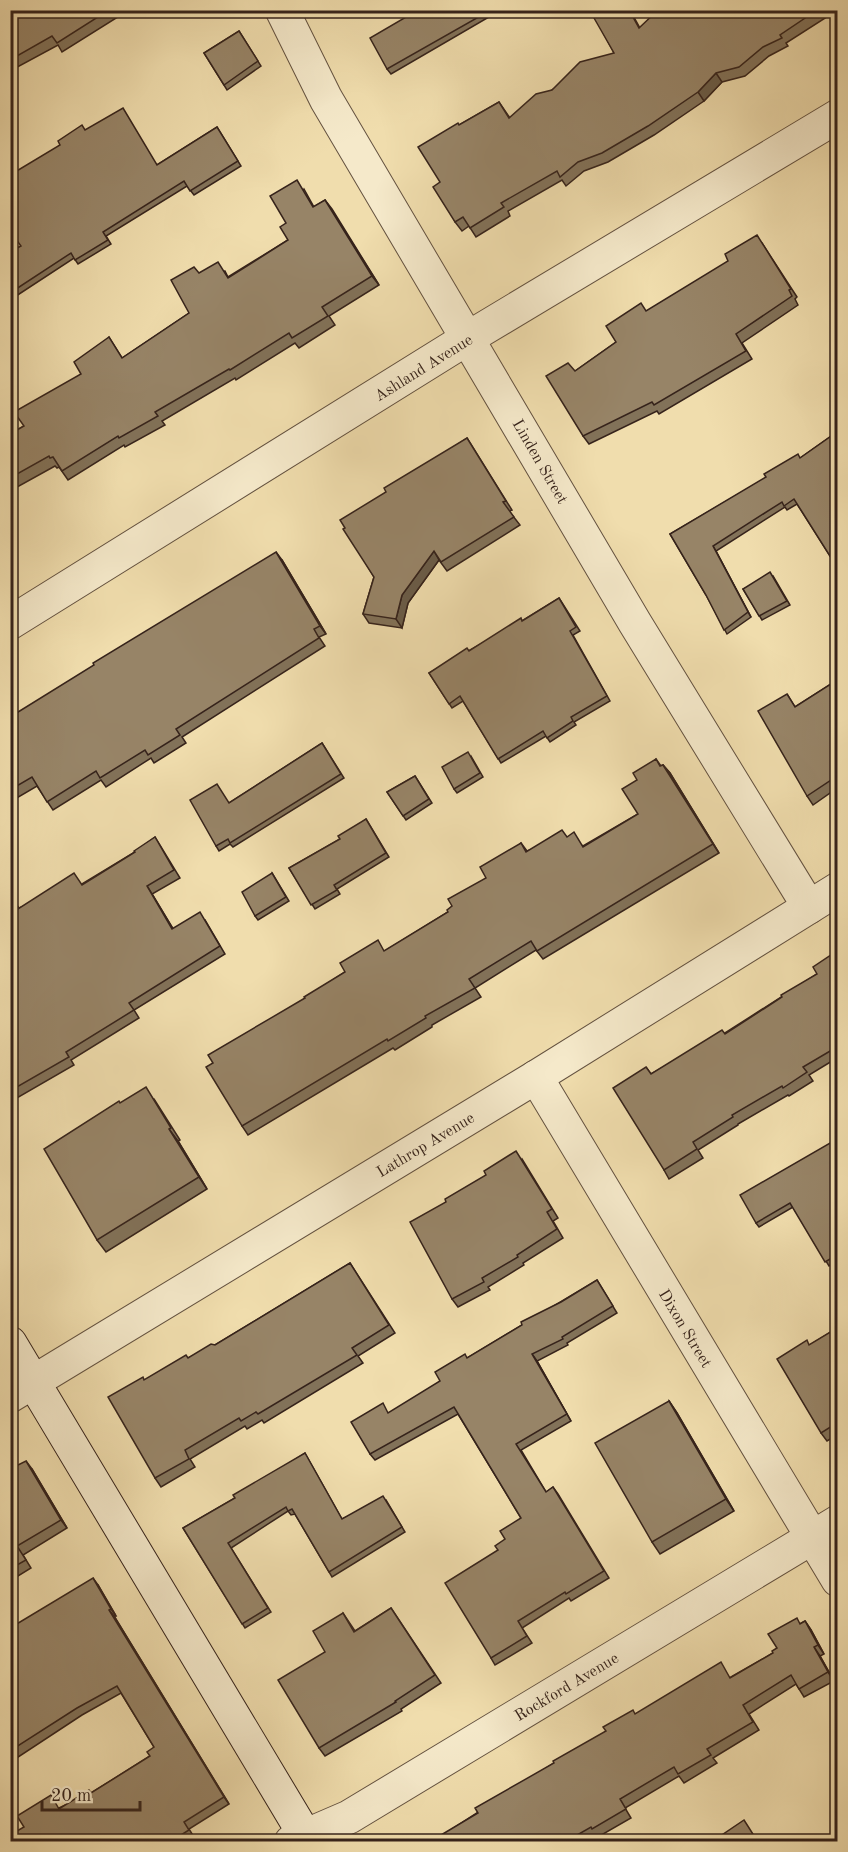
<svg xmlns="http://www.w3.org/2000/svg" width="848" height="1852" font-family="'Old Standard TT',serif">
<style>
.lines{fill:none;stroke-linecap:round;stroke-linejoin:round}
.street-casing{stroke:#645240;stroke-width:35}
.secondary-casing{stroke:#36231b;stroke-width:35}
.street{stroke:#f5e9ca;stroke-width:33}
.secondary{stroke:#f5e9ca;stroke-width:33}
.wall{fill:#827259;stroke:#36231b;stroke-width:1.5}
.shaded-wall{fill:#6a5c48;stroke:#36231b;stroke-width:1.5}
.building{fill:#978467;stroke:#36231b;stroke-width:1.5}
.labels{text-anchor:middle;stroke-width:5;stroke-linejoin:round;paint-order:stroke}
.street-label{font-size:16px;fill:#36231b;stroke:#f5e9ca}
</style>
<rect width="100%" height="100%" fill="#f0ddad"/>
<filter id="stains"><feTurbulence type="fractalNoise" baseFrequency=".00333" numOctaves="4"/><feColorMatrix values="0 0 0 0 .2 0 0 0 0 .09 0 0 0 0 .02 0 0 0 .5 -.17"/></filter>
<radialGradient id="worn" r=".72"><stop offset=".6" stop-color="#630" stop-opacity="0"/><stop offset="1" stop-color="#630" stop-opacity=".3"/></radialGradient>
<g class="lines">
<g class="street-casing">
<g id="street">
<polyline points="282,10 326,99 635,623 809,907"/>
<polyline points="10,623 468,338 838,116"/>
<polyline points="536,1077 838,1580"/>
<polyline points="10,1396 536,1077 838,889"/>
<polyline points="291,1842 349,1817 838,1522"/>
</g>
</g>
<g class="secondary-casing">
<polyline id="secondary" points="10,1343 309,1842"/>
</g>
<use href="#street" class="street"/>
<use href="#secondary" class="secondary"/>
</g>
<g class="wall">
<polygon points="10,10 129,10 62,52 58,45 10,71"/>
<polygon points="418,10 501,10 391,74 387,69"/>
<polygon points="591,10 630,10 640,28 658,10 828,10 830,15 786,43 788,46 769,56 745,76 722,82 704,101 654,135 608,162 584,171 566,186 562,180 508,211 510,216 476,237 469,226 462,231 455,222 440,182 459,125 499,102 510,118 552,90 614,53"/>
<polygon points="239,31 261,66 227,90 204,53"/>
<polygon points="217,127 241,166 194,195 187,186 106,236 111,244 78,264 74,258 10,300 10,252 21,246 85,130 157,165"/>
<polygon points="304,189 314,207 325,200 379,285 329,316 335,325 299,348 295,343 236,380 235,378 162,421 165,425 125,447 124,445 68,480 59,467 57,468 55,466 10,491 10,434 24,426 81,374 109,337 122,358 189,313 199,273 225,271 228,277 288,240 286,223"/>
<polygon points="762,243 797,297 795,299 798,305 742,343 752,359 659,414 657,411 589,444 583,436 575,371 616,342 647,311"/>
<polygon points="837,432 837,567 797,504 787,510 785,507 716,551 751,617 727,634 706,595 670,534 800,458"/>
<polygon points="467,438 512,510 509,511 520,525 447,571 439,560 408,603 402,628 369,623 363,614 374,577 345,528 386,492"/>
<polygon points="282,560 326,634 319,637 325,646 182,737 186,743 154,763 151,758 106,787 101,780 53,810 37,786 10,802 10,750"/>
<polygon points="773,576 790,605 762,620 743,589"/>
<polygon points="559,598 580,631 573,635 610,701 574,722 576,725 550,742 546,736 501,763 463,701 452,708 429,673 522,621"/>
<polygon points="837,680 837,788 813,805 807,796 787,694 795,707"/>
<polygon points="322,743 344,778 233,847 230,844 219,851 216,846 229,803"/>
<polygon points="471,756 483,777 457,793 454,789"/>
<polygon points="656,759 661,766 663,765 670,773 719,853 543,959 536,950 475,988 481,997 432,1025 432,1027 395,1050 393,1048 248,1135 242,1126 305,998 345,972 385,951 448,912 452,906 486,878 521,843 527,851 567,837 583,846 638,814 637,780"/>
<polygon points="415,776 432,803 406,820 387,792"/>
<polygon points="366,819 389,857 337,889 340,894 315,909 289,868 340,839"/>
<polygon points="155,837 180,878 152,894 173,929 205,920 225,954 134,1010 139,1018 71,1060 74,1065 10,1102 10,896 19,908 82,884 135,852"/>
<polygon points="272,873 289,901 258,920 255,916"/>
<polygon points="837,951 837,1058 809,1075 813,1081 789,1096 788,1095 738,1124 738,1125 698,1150 703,1158 669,1179 664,1170 646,1067 651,1074 725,1033 817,974"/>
<polygon points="154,1099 180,1140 178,1141 207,1189 106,1252 97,1240 121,1103"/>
<polygon points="837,1139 837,1261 829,1266 793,1207 759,1227 756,1223"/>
<polygon points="522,1159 558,1218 553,1221 563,1238 523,1263 524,1265 488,1287 490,1290 458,1307 452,1299"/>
<polygon points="350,1263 395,1333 358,1356 363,1363 264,1423 262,1420 247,1429 245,1426 190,1459 195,1467 161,1487 155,1478 188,1358 215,1345"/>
<polygon points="597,1280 617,1313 567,1343 568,1345 537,1361 571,1421 521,1450 546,1492 553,1487 558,1494 609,1578 571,1601 569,1598 522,1628 532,1643 495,1665 491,1658 498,1550 521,1518 458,1414 375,1460 370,1454 440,1381 467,1358"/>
<polygon points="837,1328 837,1435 827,1441 821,1433 810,1345"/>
<polygon points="669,1401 677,1413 734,1511 660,1554 652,1542"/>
<polygon points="305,1453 342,1519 386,1500 405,1532 332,1577 295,1514 291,1515 288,1511 231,1548 271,1612 245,1628 183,1528 235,1498"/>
<polygon points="10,1469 32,1469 67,1528 23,1555 31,1568 10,1581"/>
<polygon points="98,1585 116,1616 114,1616 229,1804 189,1829 194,1837 187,1842 10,1842 59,1808 91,1793 150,1756 154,1747 121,1693 82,1715 15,1759 16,1761 10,1765 10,1628"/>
<polygon points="391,1608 441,1683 401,1709 402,1711 325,1756 319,1748 325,1652 343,1613 355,1631"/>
<polygon points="805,1621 811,1630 824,1654 820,1656 834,1681 804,1697 796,1684 749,1714 759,1730 713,1758 717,1763 684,1783 679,1776 625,1808 631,1818 598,1837 597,1835 586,1842 432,1842 554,1763 636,1714 731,1677 773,1653 801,1623"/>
</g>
<g class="shaded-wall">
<polygon points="716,73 722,82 704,101 698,92"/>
<polygon points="325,200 332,209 379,285 372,276"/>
<polygon points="713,546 716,551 751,617 748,612"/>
<polygon points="434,551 439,560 408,603 402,628 396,619 402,595"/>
<polygon points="276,552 282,560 326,634 320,626"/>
<polygon points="663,765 670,773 719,853 713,844"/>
<polygon points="147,886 152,894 178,937 172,929"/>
<polygon points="169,1129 178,1141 207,1189 199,1177"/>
<polygon points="532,1354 537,1361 571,1421 567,1414"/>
<polygon points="669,1401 677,1413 734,1511 726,1499"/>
<polygon points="26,1461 32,1469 67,1528 61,1520"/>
<polygon points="93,1578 98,1585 116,1616 111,1609"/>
<polygon points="109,1610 114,1616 229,1804 224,1797"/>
<polygon points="805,1621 811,1630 824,1654 818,1645"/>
<polygon points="814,1647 820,1656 834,1681 828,1672"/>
</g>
<g class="building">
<polygon points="10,10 109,10 57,43 52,36 10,60"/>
<polygon points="418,10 491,10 387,69 370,38"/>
<polygon points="591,10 629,10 639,28 658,10 817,10 780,35 782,38 763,47 739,67 716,73 698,92 648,126 602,153 578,162 560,177 557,171 501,203 504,207 470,228 463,217 455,222 433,187 440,182 418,147 458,123 459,125 499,102 509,118 536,94 552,90 580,62 614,53 590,11"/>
<polygon points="239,31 258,61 224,85 204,53"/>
<polygon points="123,108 157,165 217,127 238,161 190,191 184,181 103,232 108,240 75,260 71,253 10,293 10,252 21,246 10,231 10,175 60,145 58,141 82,125 85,130"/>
<polygon points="297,180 313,207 325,200 372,276 322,307 328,316 292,338 289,333 230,370 229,369 155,412 158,416 119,438 118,436 62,471 53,457 50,458 49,456 10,478 10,434 24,426 14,412 81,374 74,362 109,337 122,358 189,313 171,280 194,267 199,273 218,262 228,278 288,240 280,227 286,223 270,196"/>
<polygon points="757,235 791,289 789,290 792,296 736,334 746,351 654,405 652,402 583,436 546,376 568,363 575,371 616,342 606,326 641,303 646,311 728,261 725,254"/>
<polygon points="837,432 837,562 835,564 794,499 784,506 782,502 713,546 748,612 724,630 706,595 670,534 766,477 764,474 798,454 800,458"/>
<polygon points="467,438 506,501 503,502 514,517 441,562 434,551 402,595 396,619 363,614 374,577 343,529 345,528 340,520 386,492 384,488"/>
<polygon points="276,552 320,626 314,629 319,638 176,729 180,735 148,755 145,750 100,778 96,771 47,802 32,777 10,790 10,750 13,748 10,743 10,717 94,665 93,663"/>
<polygon points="770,572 787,601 759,616 743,589"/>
<polygon points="559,598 576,627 570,631 607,696 571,717 573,721 547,738 543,731 498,759 460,696 449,704 429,673 467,648 469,651 521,618 522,621"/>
<polygon points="837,680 837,776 807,796 758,711 787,694 795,707"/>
<polygon points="322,743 341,774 230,843 228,839 216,846 190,800 217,784 229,803"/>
<polygon points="468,752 480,773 454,789 442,767"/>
<polygon points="656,759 660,766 663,765 713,844 537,951 531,941 469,979 475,988 425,1016 426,1018 388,1041 387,1039 242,1126 206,1067 213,1063 208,1055 305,998 304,997 345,972 340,963 378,940 384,951 448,912 447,910 452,906 448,899 486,878 480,867 521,843 526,852 562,830 567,837 574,832 583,847 638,814 622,789 637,780 633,773"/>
<polygon points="415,776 429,799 403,816 387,792"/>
<polygon points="366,819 386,853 334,885 337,890 311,905 289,868 340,839 338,836"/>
<polygon points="155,837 174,870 147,886 172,929 200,912 220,946 129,1003 134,1010 66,1052 69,1057 10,1091 10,896 18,909 74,873 82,885 135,852 134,851"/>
<polygon points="272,873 286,897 255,916 242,892"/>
<polygon points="837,951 837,1047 803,1067 807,1072 783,1088 782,1086 732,1115 733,1117 693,1142 697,1149 664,1170 613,1088 646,1067 651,1074 722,1030 725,1034 782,997 781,995 817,974 813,967"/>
<polygon points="146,1087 171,1128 169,1129 199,1177 97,1240 44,1149 119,1101 120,1103"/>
<polygon points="837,1139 837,1255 825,1262 790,1203 756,1223 740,1195"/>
<polygon points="516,1151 552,1209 547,1212 557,1229 517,1255 518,1257 482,1278 484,1282 452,1299 410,1222 446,1202 445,1199 486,1175 484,1171"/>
<polygon points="350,1263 389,1325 352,1348 357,1355 258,1414 256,1412 241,1421 239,1418 185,1450 189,1459 155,1478 108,1397 143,1377 144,1380 186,1355 188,1358 211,1344 215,1345"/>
<polygon points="597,1280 613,1306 562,1337 563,1339 532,1354 567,1414 516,1444 546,1492 553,1487 604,1571 566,1594 565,1592 518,1621 527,1636 491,1658 445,1583 498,1550 495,1546 505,1539 500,1531 521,1518 454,1407 370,1454 351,1422 383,1403 388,1413 440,1381 435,1372 465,1354 467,1358 522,1325 521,1322 561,1302"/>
<polygon points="837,1328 837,1423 821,1433 777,1359 807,1340 809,1345"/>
<polygon points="669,1401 726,1499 652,1542 595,1443"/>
<polygon points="305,1453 342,1519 383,1496 402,1527 329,1572 292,1509 288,1511 286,1507 228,1543 268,1608 242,1624 183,1528 235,1498 233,1495"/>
<polygon points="26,1461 61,1520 17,1546 26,1560 10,1569 10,1469"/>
<polygon points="93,1578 111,1609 109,1610 224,1797 184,1822 189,1830 170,1842 10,1842 10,1835 24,1827 17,1816 51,1795 59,1809 89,1790 91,1793 150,1756 147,1752 154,1747 117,1686 77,1708 10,1751 10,1628"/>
<polygon points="391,1608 435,1675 395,1701 396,1702 319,1748 278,1680 325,1652 313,1631 343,1613 354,1632"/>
<polygon points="797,1618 800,1624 805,1621 818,1645 814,1647 828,1672 799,1689 791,1675 743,1705 753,1722 707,1749 711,1755 678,1774 674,1767 620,1799 626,1809 592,1829 591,1827 565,1842 432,1842 431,1841 478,1813 475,1808 554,1763 553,1761 606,1731 603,1727 633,1710 635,1714 721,1662 730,1678 773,1653 772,1651 777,1648 768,1634"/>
<polygon points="744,1820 758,1842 718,1842 716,1839"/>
</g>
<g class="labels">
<g class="street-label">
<text transform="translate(423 367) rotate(-32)" y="6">Ashland Avenue</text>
<text transform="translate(541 461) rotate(60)" y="6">Linden Street</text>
<text transform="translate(425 1144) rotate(-31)" y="6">Lathrop Avenue</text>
<text transform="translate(686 1328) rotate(59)" y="6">Dixon Street</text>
<text transform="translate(566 1686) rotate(-31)" y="6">Rockford Avenue</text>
</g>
</g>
<rect width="848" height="1852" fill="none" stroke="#f0ddad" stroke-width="36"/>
<rect x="12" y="12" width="824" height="1828" fill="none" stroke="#36231b" stroke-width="3"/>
<rect x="18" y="18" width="812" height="1816" fill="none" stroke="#36231b" stroke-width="1.5"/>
<path d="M42 1801v9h98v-9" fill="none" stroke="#36231b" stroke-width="3"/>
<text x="51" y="1801" font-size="18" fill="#36231b" stroke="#f5e9ca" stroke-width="4.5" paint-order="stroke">20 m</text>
<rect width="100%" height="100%" filter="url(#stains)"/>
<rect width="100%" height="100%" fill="url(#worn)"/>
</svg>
